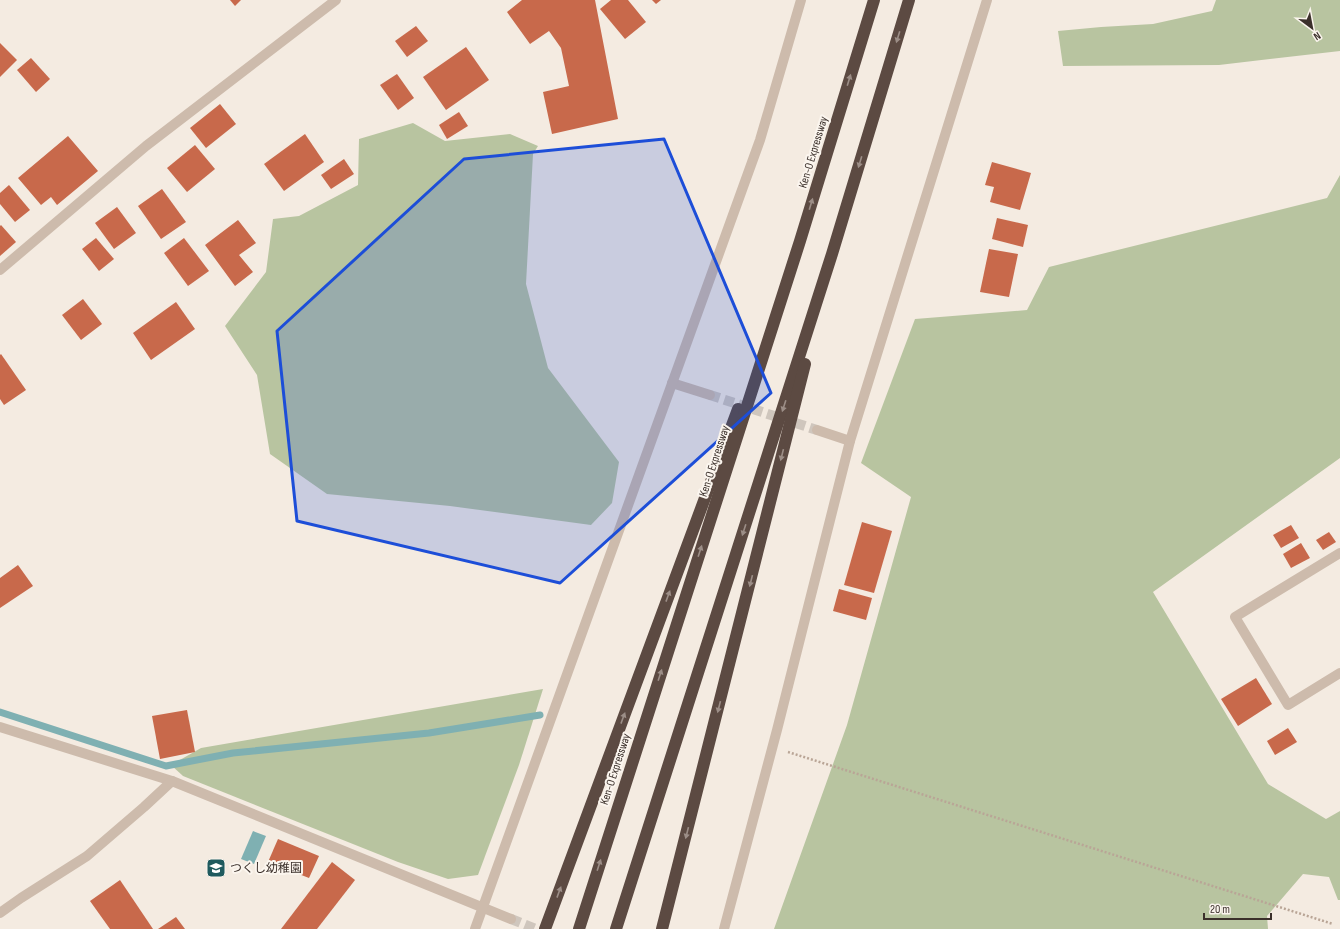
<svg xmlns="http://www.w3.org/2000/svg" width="1340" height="929" font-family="'Sofia Sans Condensed','Noto Sans JP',sans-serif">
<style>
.green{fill:#b8c4a0}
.water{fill:#7fb0b2}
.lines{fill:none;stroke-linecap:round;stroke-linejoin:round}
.stream{stroke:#7fb0b2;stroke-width:7}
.building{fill:#c8694b}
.minor-tunnel{stroke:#cfc6bd;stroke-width:10;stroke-dasharray:10 5;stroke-linecap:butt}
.path{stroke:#b9a596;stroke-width:2.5;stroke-dasharray:2 2;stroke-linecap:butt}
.minor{stroke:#cdbbac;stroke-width:10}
.highway{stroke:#5c4a42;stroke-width:12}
.oneway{fill:#9c8e87}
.marked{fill:#1d4ed8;fill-opacity:0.2;stroke:#1d4ed8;stroke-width:3;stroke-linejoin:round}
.labels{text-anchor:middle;stroke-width:4;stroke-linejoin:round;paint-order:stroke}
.street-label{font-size:12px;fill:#3b302b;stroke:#fbf5ee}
.poi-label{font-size:12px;fill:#3b302b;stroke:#fbf5ee;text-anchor:start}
</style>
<rect width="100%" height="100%" fill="#f4ebe1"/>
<g class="green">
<polygon points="1216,0 1340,0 1340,51 1219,65 1063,66 1058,31 1101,27 1153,24 1212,11"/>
<polygon points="413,123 445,141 510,134 538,146 533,154 526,284 548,368 619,462 612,503 591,525 450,506 327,494 270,454 257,375 225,326 266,272 273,219 299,216 358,185 359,139"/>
<polygon points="1340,175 1340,458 1153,592 1268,784 1326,819 1340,811 1340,900 1338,900 1329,877 1303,874 1267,916 1268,929 774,929 847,725 911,497 861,463 915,319 1027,310 1049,267 1327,198"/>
<polygon points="543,689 519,765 478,875 448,879 398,862 183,776 171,765 201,748"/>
</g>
<polygon class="water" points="253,831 266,836 254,864 241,859"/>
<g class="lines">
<polyline class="stream" points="0,712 166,766 233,753 429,733 540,715"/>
</g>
<g class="building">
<polygon points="230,0 241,0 235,6"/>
<polygon points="522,0 595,0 618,119 552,134 543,92 569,86 561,48 549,31 530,44 507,12"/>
<polygon points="611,0 628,0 646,22 625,39 600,9"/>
<polygon points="652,0 661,0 656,4"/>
<polygon points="416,26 428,41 407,57 395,41"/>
<polygon points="0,43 17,60 0,77"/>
<polygon points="466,47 489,80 446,110 423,77"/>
<polygon points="31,58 50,79 36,92 17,70"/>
<polygon points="397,74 414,98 398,110 380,85"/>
<polygon points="220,104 236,124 206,148 190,128"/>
<polygon points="459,112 468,126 447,139 439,125"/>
<polygon points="305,134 324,162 284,191 264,164"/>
<polygon points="68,136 98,171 57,205 51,197 41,205 18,178"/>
<polygon points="195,145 215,169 187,192 167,168"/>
<polygon points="344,159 354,174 331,189 321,175"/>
<polygon points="992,162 1031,173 1020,210 990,202 994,187 985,185"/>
<polygon points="9,185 30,210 15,222 0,204 0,193"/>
<polygon points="162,189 186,222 161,239 138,206"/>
<polygon points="117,207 136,233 114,249 95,223"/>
<polygon points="997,218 1028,225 1023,247 992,239"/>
<polygon points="238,220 256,243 239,255 253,272 235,286 205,245"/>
<polygon points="1,225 16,242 0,256 0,226"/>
<polygon points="96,238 114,259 99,271 82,249"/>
<polygon points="184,238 209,271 188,286 164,253"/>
<polygon points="989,249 1018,254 1009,297 980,292"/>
<polygon points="83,299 102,324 81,340 62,315"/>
<polygon points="176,302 195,329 151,360 133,333"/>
<polygon points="1,354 26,390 4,405 0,399 0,355"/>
<polygon points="862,522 892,531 874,593 844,585"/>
<polygon points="1291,525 1299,538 1281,548 1273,535"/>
<polygon points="1329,532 1336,542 1323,550 1316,540"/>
<polygon points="1301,543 1310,558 1291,568 1283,554"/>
<polygon points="18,565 33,586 0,608 0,578"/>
<polygon points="839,589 872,598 866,620 833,611"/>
<polygon points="1256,678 1272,704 1238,726 1221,699"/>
<polygon points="187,710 195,752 160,759 152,716"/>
<polygon points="1288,728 1297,742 1275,755 1267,741"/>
<polygon points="278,839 319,856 309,878 268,862"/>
<polygon points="332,862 355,880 317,929 281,929"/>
<polygon points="120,880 153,929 110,929 90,901"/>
<polygon points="176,917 185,929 158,929"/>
</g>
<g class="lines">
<g class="minor-tunnel">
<polyline points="710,395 817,430"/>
<polyline points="511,919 536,929"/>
</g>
<polyline class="path" points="788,752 1333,924"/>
<g class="minor">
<polyline points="0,270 146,146 336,0"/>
<polyline points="672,383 710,395"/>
<polyline points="817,430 850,441"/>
<polyline points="1340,553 1235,617 1288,705 1340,673"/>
<polyline points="0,727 172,781 511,919"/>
<polyline points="0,913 21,898 87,856 144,807 172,781"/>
<polyline points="475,929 760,140 801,0"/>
<polyline points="724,929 777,730 850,441 987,0"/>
</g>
<g class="highway">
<polyline points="545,929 738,409"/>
<polyline points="579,929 800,241 874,0"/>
<polyline points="616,929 832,254 909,0"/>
<polyline points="662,929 805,364"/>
</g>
</g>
<defs><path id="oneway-solid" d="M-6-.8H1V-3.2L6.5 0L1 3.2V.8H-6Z"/></defs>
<g class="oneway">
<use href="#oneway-solid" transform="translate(898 37) rotate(107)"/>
<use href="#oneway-solid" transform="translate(849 80) rotate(-73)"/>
<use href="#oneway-solid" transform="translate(860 162) rotate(107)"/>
<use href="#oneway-solid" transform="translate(811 204) rotate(-73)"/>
<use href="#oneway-solid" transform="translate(784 406) rotate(108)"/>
<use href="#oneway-solid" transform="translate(782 455) rotate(104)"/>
<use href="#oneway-solid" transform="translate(744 530) rotate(108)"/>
<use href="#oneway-solid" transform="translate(700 551) rotate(-72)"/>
<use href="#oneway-solid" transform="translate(751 581) rotate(104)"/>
<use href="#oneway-solid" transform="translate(668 596) rotate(-70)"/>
<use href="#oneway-solid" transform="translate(660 675) rotate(-72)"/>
<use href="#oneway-solid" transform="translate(719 707) rotate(104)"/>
<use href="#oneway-solid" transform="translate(623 718) rotate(-70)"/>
<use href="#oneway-solid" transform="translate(687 833) rotate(104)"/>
<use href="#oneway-solid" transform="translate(599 865) rotate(-72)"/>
<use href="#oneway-solid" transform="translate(559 892) rotate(-70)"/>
</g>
<path class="marked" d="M664,139l107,254 -211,190 -263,-62 -20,-190 187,-172z"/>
<defs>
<g id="school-square" transform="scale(1)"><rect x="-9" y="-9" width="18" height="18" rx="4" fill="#1f5a5e" stroke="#fbf5ee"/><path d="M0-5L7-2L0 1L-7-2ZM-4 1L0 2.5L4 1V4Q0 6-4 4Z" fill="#fff"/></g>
</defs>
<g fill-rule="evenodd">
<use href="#school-square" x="216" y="868"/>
</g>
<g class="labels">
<g class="street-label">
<text transform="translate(813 152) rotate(-73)" y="4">Ken-O Expressway</text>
<text transform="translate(714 461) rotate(-72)" y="4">Ken-O Expressway</text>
<text transform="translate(615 769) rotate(-72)" y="4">Ken-O Expressway</text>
</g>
<g class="poi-label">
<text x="230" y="872">つくし幼稚園</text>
</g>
</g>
<g transform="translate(1312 28) rotate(148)" stroke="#fbf5ee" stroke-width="3" paint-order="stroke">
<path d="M0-3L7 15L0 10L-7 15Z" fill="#3b302b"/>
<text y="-6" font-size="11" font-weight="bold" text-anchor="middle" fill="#3b302b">N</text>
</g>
<path d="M1204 913v6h67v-6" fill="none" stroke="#3b302b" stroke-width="2"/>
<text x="1210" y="913" font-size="12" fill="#3b302b" stroke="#fbf5ee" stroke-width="3" paint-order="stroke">20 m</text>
</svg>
